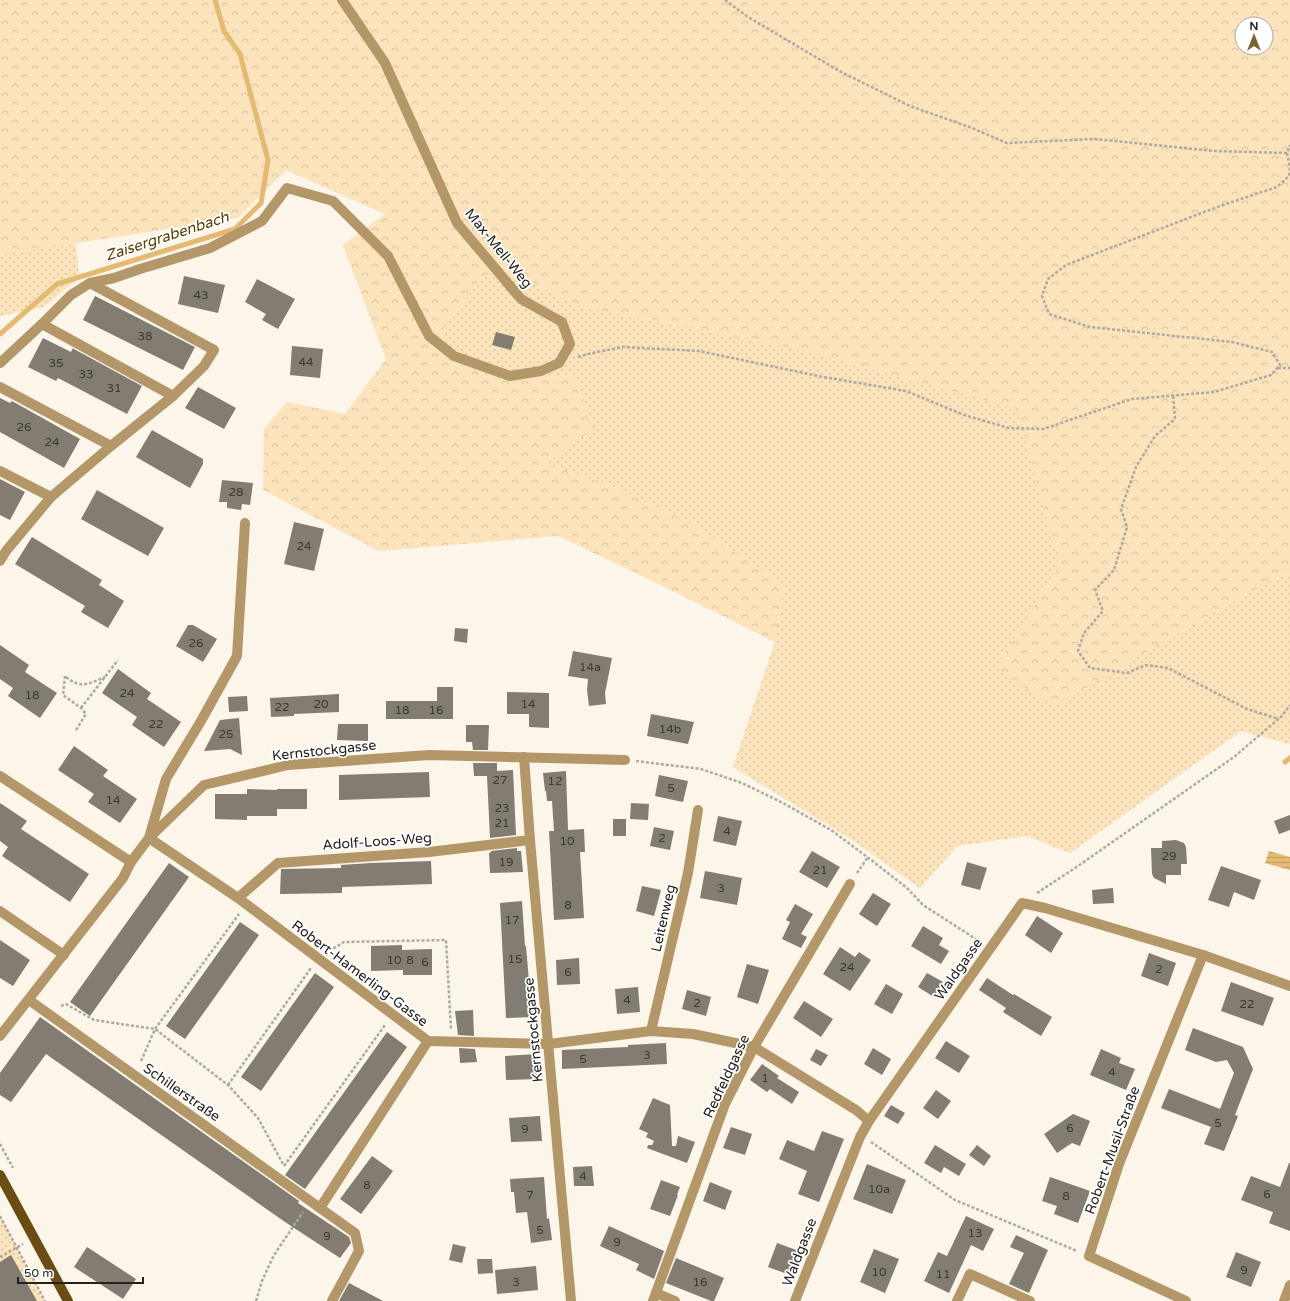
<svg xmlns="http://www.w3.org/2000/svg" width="1290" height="1301" font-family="'Varela Round',sans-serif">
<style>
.grass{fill:url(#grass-dots)}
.forest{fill:url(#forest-crowns);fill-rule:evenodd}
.water{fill:url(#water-rules)}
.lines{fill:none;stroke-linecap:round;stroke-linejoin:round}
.stream{stroke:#e4ba73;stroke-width:5}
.building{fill:#827c73}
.path{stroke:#aeaaa1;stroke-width:2.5;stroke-dasharray:3 2;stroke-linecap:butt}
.minor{stroke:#b49768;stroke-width:10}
.major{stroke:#6b4d13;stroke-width:10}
.labels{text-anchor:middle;stroke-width:3.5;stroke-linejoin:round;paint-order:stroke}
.number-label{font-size:12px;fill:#3c3833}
.street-label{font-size:14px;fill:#24221e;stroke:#fff}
.water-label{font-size:15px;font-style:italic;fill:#5b4004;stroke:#fff}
</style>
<defs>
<pattern id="grass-dots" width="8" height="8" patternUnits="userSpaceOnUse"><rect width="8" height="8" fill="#fbe3bc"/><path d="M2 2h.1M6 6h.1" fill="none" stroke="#d7c2a1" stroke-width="1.8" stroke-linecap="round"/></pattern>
<pattern id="forest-crowns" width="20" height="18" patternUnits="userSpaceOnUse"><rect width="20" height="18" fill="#fbe3bc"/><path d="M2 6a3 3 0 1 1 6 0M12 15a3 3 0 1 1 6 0" fill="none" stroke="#d7c2a1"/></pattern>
<pattern id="water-rules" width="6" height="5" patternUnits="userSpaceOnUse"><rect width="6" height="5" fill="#e4ba73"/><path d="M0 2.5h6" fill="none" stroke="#c3a063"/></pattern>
</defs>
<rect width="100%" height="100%" fill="#fbf5ea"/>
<g class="grass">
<polygon points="76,243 79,278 44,307 0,316 0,255"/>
<polygon points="501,267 577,306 801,350 1018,409 1059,565 997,668 1170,638 1283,574 1290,576 1290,744 1241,731 1070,853 1027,836 957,846 920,888 851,839 733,767 775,642 785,585 691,523 610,485 545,464 576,375 497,380 447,358 444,327 481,279"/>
<polygon points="0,1215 44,1301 0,1301"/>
</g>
<path class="forest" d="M0,0h1290v576l-7,-2 -113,64 -116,69 -58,-39 63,-103 -42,-156 -216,-59 -224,-44 -76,-39 -20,12 -37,48 3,31 50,22 79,-5 17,54 -47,35 64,21 81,38 94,62 -10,57 -110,-55 -107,-51 -179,15 -116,-61 1,-61 23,-27 58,12 41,-55 -43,-114 42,-31 -99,-44 -48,48 -238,37zM1242,24h24v24h-24z"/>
<polygon class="water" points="1269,851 1290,857 1290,870 1265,863"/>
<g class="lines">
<g class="stream">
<polyline points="0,334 57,284 235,229 261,203 268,160 240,54 224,31 215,0"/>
<polyline points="1285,762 1290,758"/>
</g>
</g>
<g class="building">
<polygon points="184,276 225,285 218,313 178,304"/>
<polygon points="257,279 295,299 278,329 262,320 266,314 245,302"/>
<polygon points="95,296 195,347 183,370 83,320"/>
<polygon points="496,332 515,337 511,350 492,345"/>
<polygon points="43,338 71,352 73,348 74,349 142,386 127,414 58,378 56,381 28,367"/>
<polygon points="292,346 323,349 320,378 290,375"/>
<polygon points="198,387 236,408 224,429 185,408"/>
<polygon points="0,398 10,403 12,401 80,439 64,468 0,432"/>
<polygon points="152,430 203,459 203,464 190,488 136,457"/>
<polygon points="0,479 25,492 10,520 0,515"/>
<polygon points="222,480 253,483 250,505 242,504 241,510 227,508 227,502 219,502"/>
<polygon points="97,490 164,528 148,556 81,519"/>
<polygon points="294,522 324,529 314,571 284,564"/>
<polygon points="32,537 102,580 99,585 124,601 108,628 81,612 85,606 15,564"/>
<polygon points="188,625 193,625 217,639 203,662 176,646"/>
<polygon points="455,628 468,629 467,643 454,641"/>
<polygon points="0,645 29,665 25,672 57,693 40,718 8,696 13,688 0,679"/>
<polygon points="573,651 612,658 605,693 606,704 589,706 587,690 588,679 568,676"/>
<polygon points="118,669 151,693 147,699 181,722 164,747 132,725 137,717 102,693"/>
<polygon points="437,687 453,687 453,719 386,719 386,701 437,701"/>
<polygon points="507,692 549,693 549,728 529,727 529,714 507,714"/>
<polygon points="339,694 339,712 294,714 294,716 271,717 270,698"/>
<polygon points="247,696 248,711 229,712 228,697"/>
<polygon points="651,714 694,722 688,744 647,736"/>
<polygon points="239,718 242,755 230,749 204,751 220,720"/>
<polygon points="338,724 368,724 368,741 337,740"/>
<polygon points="466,725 489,725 488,750 473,750 472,742 466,742"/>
<polygon points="74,746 108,770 103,776 137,799 120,823 88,802 94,794 58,770"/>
<polygon points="473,763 497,763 497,771 513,770 516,835 490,838 487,776 474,776"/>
<polygon points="566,771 568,830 584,829 585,852 580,852 584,918 554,920 549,831 554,831 552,801 547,801 546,791 545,791 543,773"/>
<polygon points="429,772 430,797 339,800 339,775"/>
<polygon points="659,775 688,781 683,802 655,796"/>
<polygon points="247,789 277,790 277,789 307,789 307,809 277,809 277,816 247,816 247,820 215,819 215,794 247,794"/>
<polygon points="0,803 27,821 21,829 89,874 70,902 2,856 8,847 0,841"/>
<polygon points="631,803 649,804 648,820 630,819"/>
<polygon points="1290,815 1290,830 1279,834 1274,821"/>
<polygon points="718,816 742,821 736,846 713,841"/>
<rect x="613" y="819" width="13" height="17"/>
<polygon points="654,827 674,831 670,850 650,846"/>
<polygon points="1176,840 1184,843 1186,847 1187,864 1181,864 1181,875 1166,875 1166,884 1154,878 1152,874 1151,848 1162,848 1162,841"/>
<polygon points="517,848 517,851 521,851 523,872 490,873 489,853 491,852 491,851"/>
<polygon points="812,851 840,867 827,888 799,872"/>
<polygon points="431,861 432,884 342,887 342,893 280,894 281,869 341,868 341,865 371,863"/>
<polygon points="967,862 987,868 980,890 961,885"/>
<polygon points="169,863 189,877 90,1016 70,1002"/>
<polygon points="1221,866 1261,880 1254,900 1234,892 1229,907 1208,900"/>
<polygon points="705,871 742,878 737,905 700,898"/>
<polygon points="642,886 661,890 654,916 636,911"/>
<polygon points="1113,888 1114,903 1093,904 1092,890"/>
<polygon points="873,893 891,904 877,926 859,914"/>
<polygon points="522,901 525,946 526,946 530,993 532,993 533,1017 506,1018 500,903"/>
<polygon points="795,904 813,914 801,934 807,937 801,948 782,939 790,922 786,920"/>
<polygon points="1037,916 1063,933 1051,953 1025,935"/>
<polygon points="240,922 259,935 185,1039 166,1026"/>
<polygon points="923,926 943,938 939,945 949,951 941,964 911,946"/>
<polygon points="0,940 30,960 13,986 0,978"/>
<polygon points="402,945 402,950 432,949 432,975 403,975 403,970 371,971 371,946"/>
<polygon points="840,947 855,957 859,952 871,960 850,991 823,974"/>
<polygon points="1149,953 1176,963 1168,986 1141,976"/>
<polygon points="579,958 580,984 557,985 556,960"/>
<polygon points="747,964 769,970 758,1004 737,997"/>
<polygon points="315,973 334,987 261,1091 241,1077"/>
<polygon points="927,973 943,982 934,997 918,987"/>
<polygon points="987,978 1013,995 1014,994 1052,1017 1041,1036 1003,1012 1006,1008 979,990"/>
<polygon points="1231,982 1274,998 1263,1026 1221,1011"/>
<polygon points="886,984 903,994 892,1014 874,1004"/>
<polygon points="638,987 640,1012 617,1014 615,989"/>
<polygon points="687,990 711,997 706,1016 682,1009"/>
<polygon points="804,1001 833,1019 821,1037 793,1018"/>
<polygon points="473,1010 474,1036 458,1035 455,1011"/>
<polygon points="40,1017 299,1201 298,1203 349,1237 351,1243 340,1258 285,1222 46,1054 11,1102 0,1095 0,1073"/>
<polygon points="1193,1028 1243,1047 1253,1069 1235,1115 1238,1116 1224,1151 1204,1144 1211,1127 1161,1108 1169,1089 1220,1109 1234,1073 1227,1060 1216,1062 1185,1050"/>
<polygon points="387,1032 407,1047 305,1189 285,1175"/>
<polygon points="946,1041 970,1056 959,1073 935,1058"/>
<polygon points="666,1043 667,1064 562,1069 562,1050 628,1047 628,1045"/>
<polygon points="459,1048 475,1049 477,1062 460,1063"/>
<polygon points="873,1048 891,1059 882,1075 864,1064"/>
<polygon points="816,1049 828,1055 821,1066 810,1060"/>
<polygon points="1101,1049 1121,1058 1119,1063 1135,1069 1126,1090 1090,1075"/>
<polygon points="536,1054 537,1079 506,1080 505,1056"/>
<polygon points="762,1064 779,1076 777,1078 799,1092 792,1104 770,1089 767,1092 750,1080"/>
<polygon points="936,1090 951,1101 938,1119 923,1108"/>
<polygon points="653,1098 670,1105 672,1146 676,1146 678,1136 695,1142 687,1163 647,1148 648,1145 652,1145 654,1141 646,1137 648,1133 639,1129"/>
<polygon points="891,1105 905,1113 898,1124 884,1116"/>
<polygon points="1073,1114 1090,1121 1080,1146 1072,1143 1057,1153 1044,1134"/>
<polygon points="540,1116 542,1141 511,1142 509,1118"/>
<polygon points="731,1127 752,1134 745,1155 723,1148"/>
<polygon points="822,1131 844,1139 819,1202 798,1194 807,1171 779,1159 787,1140 814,1151"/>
<polygon points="935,1145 966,1164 959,1176 944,1167 941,1173 924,1163"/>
<polygon points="977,1145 991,1156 984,1166 969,1155"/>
<polygon points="372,1156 393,1171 361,1214 340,1199"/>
<polygon points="1289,1163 1290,1163 1290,1231 1269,1223 1273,1212 1241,1200 1251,1176 1280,1187"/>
<polygon points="867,1164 906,1180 892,1214 853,1199"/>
<polygon points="592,1166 594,1186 574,1186 573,1167"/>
<polygon points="544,1177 547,1219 549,1218 552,1240 531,1243 527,1212 516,1213 514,1192 511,1192 510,1179"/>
<polygon points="1050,1177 1090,1191 1078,1223 1054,1214 1057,1206 1042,1201"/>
<polygon points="661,1180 680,1187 677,1195 678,1195 670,1216 650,1209"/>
<polygon points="710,1182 732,1191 725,1210 703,1201"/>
<polygon points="966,1216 994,1229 983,1251 971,1245 949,1293 924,1281 938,1252 947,1256"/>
<polygon points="609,1226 664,1251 654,1279 636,1270 639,1264 600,1246"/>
<polygon points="1016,1235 1048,1250 1029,1293 1009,1284 1024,1253 1010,1247"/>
<polygon points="777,1243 799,1251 790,1275 768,1267"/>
<polygon points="453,1244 466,1247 462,1263 449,1260"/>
<polygon points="87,1247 136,1279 123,1299 74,1267"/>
<polygon points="874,1249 899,1259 885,1293 860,1282"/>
<polygon points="1236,1252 1261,1262 1251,1287 1226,1277"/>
<polygon points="11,1255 37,1301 0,1301 0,1262"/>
<polygon points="676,1258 724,1278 714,1301 711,1301 666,1283"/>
<polygon points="477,1259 492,1259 493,1273 478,1274"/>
<polygon points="536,1266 538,1290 497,1294 495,1270"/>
<polygon points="349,1283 383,1301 339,1301"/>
</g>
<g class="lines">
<g class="path">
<polyline points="725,0 748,17 841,72 910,106 972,128 1007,143 1094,139 1214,151 1287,153"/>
<polyline points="578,357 592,353 623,347 699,351 823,377 906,391 964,415 1009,428 1043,429 1132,399 1214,392 1271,375 1280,365 1272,352 1232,342 1090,327 1049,314 1042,296 1048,279 1066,265 1220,206 1277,187 1289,176 1290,167 1287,153 1290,145"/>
<polyline points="1278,368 1290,368"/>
<polyline points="1173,396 1175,419 1155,436 1136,467 1121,509 1127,527 1114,570 1095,590 1103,611 1084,633 1078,651 1090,668 1127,673 1146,665 1168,668 1247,709 1279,719"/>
<polyline points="65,676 63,695 81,708 86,714 76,730"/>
<path d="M66,677c15,12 22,7 39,0"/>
<polyline points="81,708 118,660"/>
<polyline points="636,761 701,769 742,783 783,803 831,830 866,856 907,888 923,905 979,941"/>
<polyline points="857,873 868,857"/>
<polyline points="1037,893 1078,866 1234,757 1282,716 1290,705"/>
<polyline points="329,951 344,942 446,940 451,1030"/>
<polyline points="61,1006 66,1004 94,1020 155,1029 228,1085 258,1118 283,1164"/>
<polyline points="141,1061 155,1029 239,914"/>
<polyline points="228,1085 311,968"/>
<polyline points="871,1142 955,1200 1077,1251"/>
<polyline points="0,1144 13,1168"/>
<polyline points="284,1166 385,1025"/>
<polyline points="0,1216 45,1301"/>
<polyline points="0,1257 23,1244"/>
<polyline points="256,1301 262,1281 274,1255 303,1212"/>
</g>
<g class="minor">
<polyline points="42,324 173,396"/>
<polyline points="0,363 42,324 71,295 90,283 114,278 140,269 210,248 262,221 287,188 333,201 388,256 429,336 454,356 510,376 541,371 559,363 570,344 562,322 521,299 457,223 385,63 342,0"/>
<polyline points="0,387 111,446"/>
<polyline points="0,471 51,497"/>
<polyline points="0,561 6,551 51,497 111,446 173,396 204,366 214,350 90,283"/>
<polyline points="524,757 530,840 571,1301"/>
<polyline points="625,760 429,755 288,765 204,785 149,838 238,898 428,1041 549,1044 651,1031 693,1034 754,1047 856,1110 869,1121"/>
<polyline points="0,776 131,862"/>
<polyline points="238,898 278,863 429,852 530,840"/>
<polyline points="0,911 64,955"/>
<polyline points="29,1000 355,1233 359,1251 332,1301"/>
<polyline points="651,1031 688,873 698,810"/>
<polyline points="0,1036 123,878 131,862 149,838 166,779 201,721 237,656 245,523"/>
<polyline points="320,1208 428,1041"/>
<polyline points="656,1293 675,1301"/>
<polyline points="653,1301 725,1104 754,1047 850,884"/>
<polyline points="795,1301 860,1137 869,1121 1022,903 1045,908 1203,955 1290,986"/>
<polyline points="957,1301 970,1274 1030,1301"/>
<polyline points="1186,1301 1089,1256 1119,1164 1203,955"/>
<polyline points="1284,1301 1290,1285"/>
</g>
<polyline class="major" points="0,1175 68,1301"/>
</g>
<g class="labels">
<g class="number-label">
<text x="201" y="299">43</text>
<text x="145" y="340">38</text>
<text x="306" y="366">44</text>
<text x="56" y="367">35</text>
<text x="86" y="378">33</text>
<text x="114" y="392">31</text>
<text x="24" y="431">26</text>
<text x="52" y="446">24</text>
<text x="236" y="496">28</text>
<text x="304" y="550">24</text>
<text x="196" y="647">26</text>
<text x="590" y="671">14a</text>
<text x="127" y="697">24</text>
<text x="32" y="699">18</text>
<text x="321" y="708">20</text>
<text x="528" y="708">14</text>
<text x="282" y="711">22</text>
<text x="402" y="714">18</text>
<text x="436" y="714">16</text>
<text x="156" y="728">22</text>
<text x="670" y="733">14b</text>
<text x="226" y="738">25</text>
<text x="500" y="784">27</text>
<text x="555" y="785">12</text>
<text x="671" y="792">5</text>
<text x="113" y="804">14</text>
<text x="502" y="812">23</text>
<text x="502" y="827">21</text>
<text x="727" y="835">4</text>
<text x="662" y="842">2</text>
<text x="567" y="845">10</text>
<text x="1169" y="860">29</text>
<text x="506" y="866">19</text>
<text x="820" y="874">21</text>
<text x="721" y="892">3</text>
<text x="568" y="909">8</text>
<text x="512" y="924">17</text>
<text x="515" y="963">15</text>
<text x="394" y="964">10</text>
<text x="410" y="964">8</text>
<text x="425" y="966">6</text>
<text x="847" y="971">24</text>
<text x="1159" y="973">2</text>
<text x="568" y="976">6</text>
<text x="627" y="1004">4</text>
<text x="697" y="1007">2</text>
<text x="1247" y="1008">22</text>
<text x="647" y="1059">3</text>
<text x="583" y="1063">5</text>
<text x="1112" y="1076">4</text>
<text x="765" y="1082">1</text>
<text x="1218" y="1127">5</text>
<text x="1070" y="1132">6</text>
<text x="525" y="1133">9</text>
<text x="583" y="1180">4</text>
<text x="367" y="1189">8</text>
<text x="879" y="1193">10a</text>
<text x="1267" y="1198">6</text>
<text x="530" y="1199">7</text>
<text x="1066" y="1200">8</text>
<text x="540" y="1234">5</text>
<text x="975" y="1237">13</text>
<text x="327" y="1240">9</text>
<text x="617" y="1246">9</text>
<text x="1244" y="1274">9</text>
<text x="879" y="1276">10</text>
<text x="943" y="1278">11</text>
<text x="516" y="1286">3</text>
<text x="700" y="1286">16</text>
</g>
<g class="street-label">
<text transform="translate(499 248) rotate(51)" y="5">Max-Mell-Weg</text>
<text transform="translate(324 750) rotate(-6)" y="5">Kernstockgasse</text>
<text transform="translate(377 841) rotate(-4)" y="5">Adolf-Loos-Weg</text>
<text transform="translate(663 918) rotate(-77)" y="5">Leitenweg</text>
<text transform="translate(958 969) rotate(-55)" y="5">Waldgasse</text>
<text transform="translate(360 973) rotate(37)" y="5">Robert-Hamerling-Gasse</text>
<text transform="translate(533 1030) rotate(-95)" y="5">Kernstockgasse</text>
<text transform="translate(726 1076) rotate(-65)" y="5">Redfeldgasse</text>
<text transform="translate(182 1092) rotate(35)" y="5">Schillerstraße</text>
<text transform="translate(1112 1150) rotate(-70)" y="5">Robert-Musil-Straße</text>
<text transform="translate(799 1252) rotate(-69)" y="5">Waldgasse</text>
</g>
<g class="water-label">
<text transform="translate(167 236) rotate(-18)" y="5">Zaisergrabenbach</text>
</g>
</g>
<g transform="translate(1254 36)"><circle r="19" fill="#ffffff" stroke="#a7a7a5"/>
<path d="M0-3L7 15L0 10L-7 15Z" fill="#7c6234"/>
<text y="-6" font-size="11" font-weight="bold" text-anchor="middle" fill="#24221e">N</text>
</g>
<path d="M18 1277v6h125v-6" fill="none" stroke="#24221e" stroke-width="2"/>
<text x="24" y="1277" font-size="12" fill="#24221e" stroke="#ffffff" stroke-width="3" paint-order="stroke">50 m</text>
</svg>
